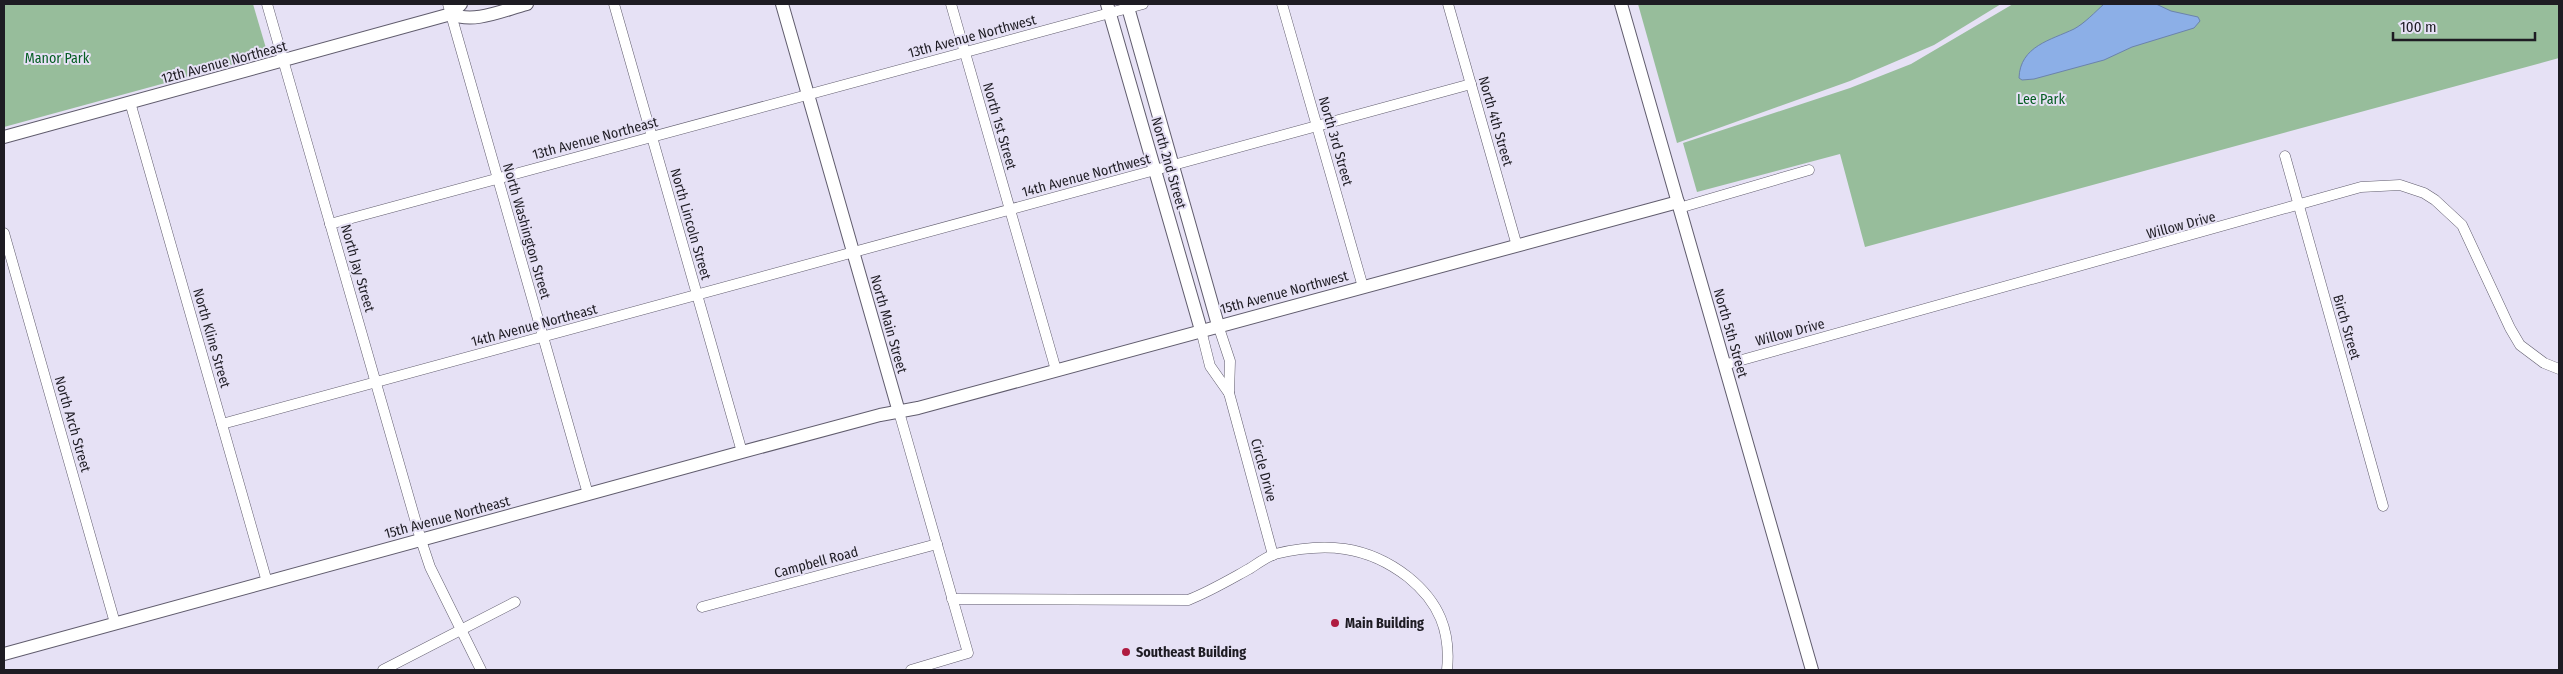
<svg xmlns="http://www.w3.org/2000/svg" width="2563" height="674" font-family="'Fira Sans Condensed',sans-serif">
<style>
.green{fill:#97bd9b}
.water{fill:#8cafe7;stroke:#6b83ac}
.lines{fill:none;stroke-linecap:round;stroke-linejoin:round}
.minor-casing{stroke:#605c6d;stroke-width:11}
.tertiary-casing{stroke:#605c6d;stroke-width:14}
.minor{stroke:#fff;stroke-width:10}
.tertiary{stroke:#fff;stroke-width:12}
.poi-dot{fill:#af1b40;stroke:#e6e1f5;stroke-width:2}
.labels{text-anchor:middle;stroke-width:4;stroke-linejoin:round;paint-order:stroke}
.street-label{font-size:14px;fill:#1e1c23;stroke:#e6e1f5}
.park-label{font-size:14px;fill:#045d22;stroke:#e6e1f5}
.poi-label{font-size:14px;font-weight:bold;fill:#1e1c23;stroke:#e6e1f5;text-anchor:start}
</style>
<rect width="100%" height="100%" fill="#e6e1f5"/>
<g class="green">
<polygon points="4,4 253,4 268,55 4,127"/>
<polygon points="1638,4 2001,4 1934,45 1850,81 1677,143"/>
<polygon points="2013,4 2559,4 2559,58 1865,247 1840,154 1697,192 1683,143 1850,88 1911,64"/>
</g>
<path class="water" d="M2104,4h52l15,7 27,6 2,4 -6,7 -62,19 -28,13 -70,19 -12,1 -3,-2c1,-32 32,-38 55,-49 11,-6 21,-17 30,-25z"/>
<g class="lines">
<g class="minor-casing">
<g id="minor">
<polyline points="267,4 421,540 430,567 481,670"/>
<polyline points="448,4 588,494"/>
<polyline points="614,4 742,452"/>
<polyline points="951,4 1056,370"/>
<polyline points="1282,4 1363,287"/>
<polyline points="1448,4 1517,246"/>
<polyline points="130,102 267,582"/>
<polyline points="2285,156 2383,506"/>
<polyline points="1679,208 1809,170"/>
<polyline points="330,224 1143,4"/>
<polyline points="4,233 115,623"/>
<polyline points="1218,325 1230,361 1229,393 1273,555"/>
<polyline points="1201,330 1210,366 1229,393"/>
<polyline points="1724,365 2361,187 2400,185 2424,193 2435,200 2462,225 2510,328 2520,345 2544,363 2559,369"/>
<polyline points="899,412 968,653 911,670"/>
<polyline points="222,424 1471,84"/>
<path d="M952,599l236,1c21,-8 41,-20 61,-31 8,-5 17,-12 26,-15 50,-12 92,-9 133,23 31,25 43,54 39,93"/>
<polyline points="702,607 937,544"/>
<polyline points="383,670 515,602"/>
</g>
</g>
<g class="tertiary-casing">
<g id="tertiary">
<polyline points="782,4 899,412"/>
<polyline points="1107,4 1201,330"/>
<polyline points="1127,4 1218,325"/>
<polyline points="1621,4 1812,670"/>
<path d="M451,14c24,10 52,-4 76,-10"/>
<polyline points="4,137 451,14 461,4"/>
<polyline points="4,654 742,452 880,415 918,408 1678,202"/>
</g>
</g>
<use href="#minor" class="minor"/>
<use href="#tertiary" class="tertiary"/>
</g>
<g class="poi-dot">
<circle cx="1335" cy="623" r="5"/>
<circle cx="1126" cy="652" r="5"/>
</g>
<g class="labels">
<g class="street-label">
<text transform="translate(972 36) rotate(-15)" y="5">13th Avenue Northwest</text>
<text transform="translate(224 62) rotate(-15)" y="5">12th Avenue Northeast</text>
<text transform="translate(1496 121) rotate(74)" y="5">North 4th Street</text>
<text transform="translate(1000 126) rotate(74)" y="5">North 1st Street</text>
<text transform="translate(595 138) rotate(-15)" y="5">13th Avenue Northeast</text>
<text transform="translate(1336 141) rotate(74)" y="5">North 3rd Street</text>
<text transform="translate(1169 163) rotate(74)" y="5">North 2nd Street</text>
<text transform="translate(1086 175) rotate(-15)" y="5">14th Avenue Northwest</text>
<text transform="translate(691 224) rotate(74)" y="5">North Lincoln Street</text>
<text transform="translate(2181 225) rotate(-15)" y="5">Willow Drive</text>
<text transform="translate(527 231) rotate(74)" y="5">North Washington Street</text>
<text transform="translate(358 268) rotate(74)" y="5">North Jay Street</text>
<text transform="translate(1284 292) rotate(-15)" y="5">15th Avenue Northwest</text>
<text transform="translate(889 324) rotate(74)" y="5">North Main Street</text>
<text transform="translate(534 325) rotate(-15)" y="5">14th Avenue Northeast</text>
<text transform="translate(2347 327) rotate(74)" y="5">Birch Street</text>
<text transform="translate(1790 332) rotate(-15)" y="5">Willow Drive</text>
<text transform="translate(1731 333) rotate(74)" y="5">North 5th Street</text>
<text transform="translate(212 338) rotate(74)" y="5">North Kline Street</text>
<text transform="translate(73 424) rotate(74)" y="5">North Arch Street</text>
<text transform="translate(1264 470) rotate(75)" y="5">Circle Drive</text>
<text transform="translate(447 517) rotate(-15)" y="5">15th Avenue Northeast</text>
<text transform="translate(816 562) rotate(-15)" y="5">Campbell Road</text>
</g>
<g class="park-label">
<text x="57" y="63">Manor Park</text>
<text x="2041" y="104">Lee Park</text>
</g>
<g class="poi-label">
<text x="1345" y="628">Main Building</text>
<text x="1136" y="657">Southeast Building</text>
</g>
</g>
<rect width="2563" height="674" fill="none" stroke="#1e1c23" stroke-width="10"/>
<path d="M2393 32v8h142v-8" fill="none" stroke="#1e1c23" stroke-width="2.5"/>
<text x="2400" y="32" font-size="15" fill="#1e1c23" stroke="#e6e1f5" stroke-width="4" paint-order="stroke">100 m</text>
</svg>
